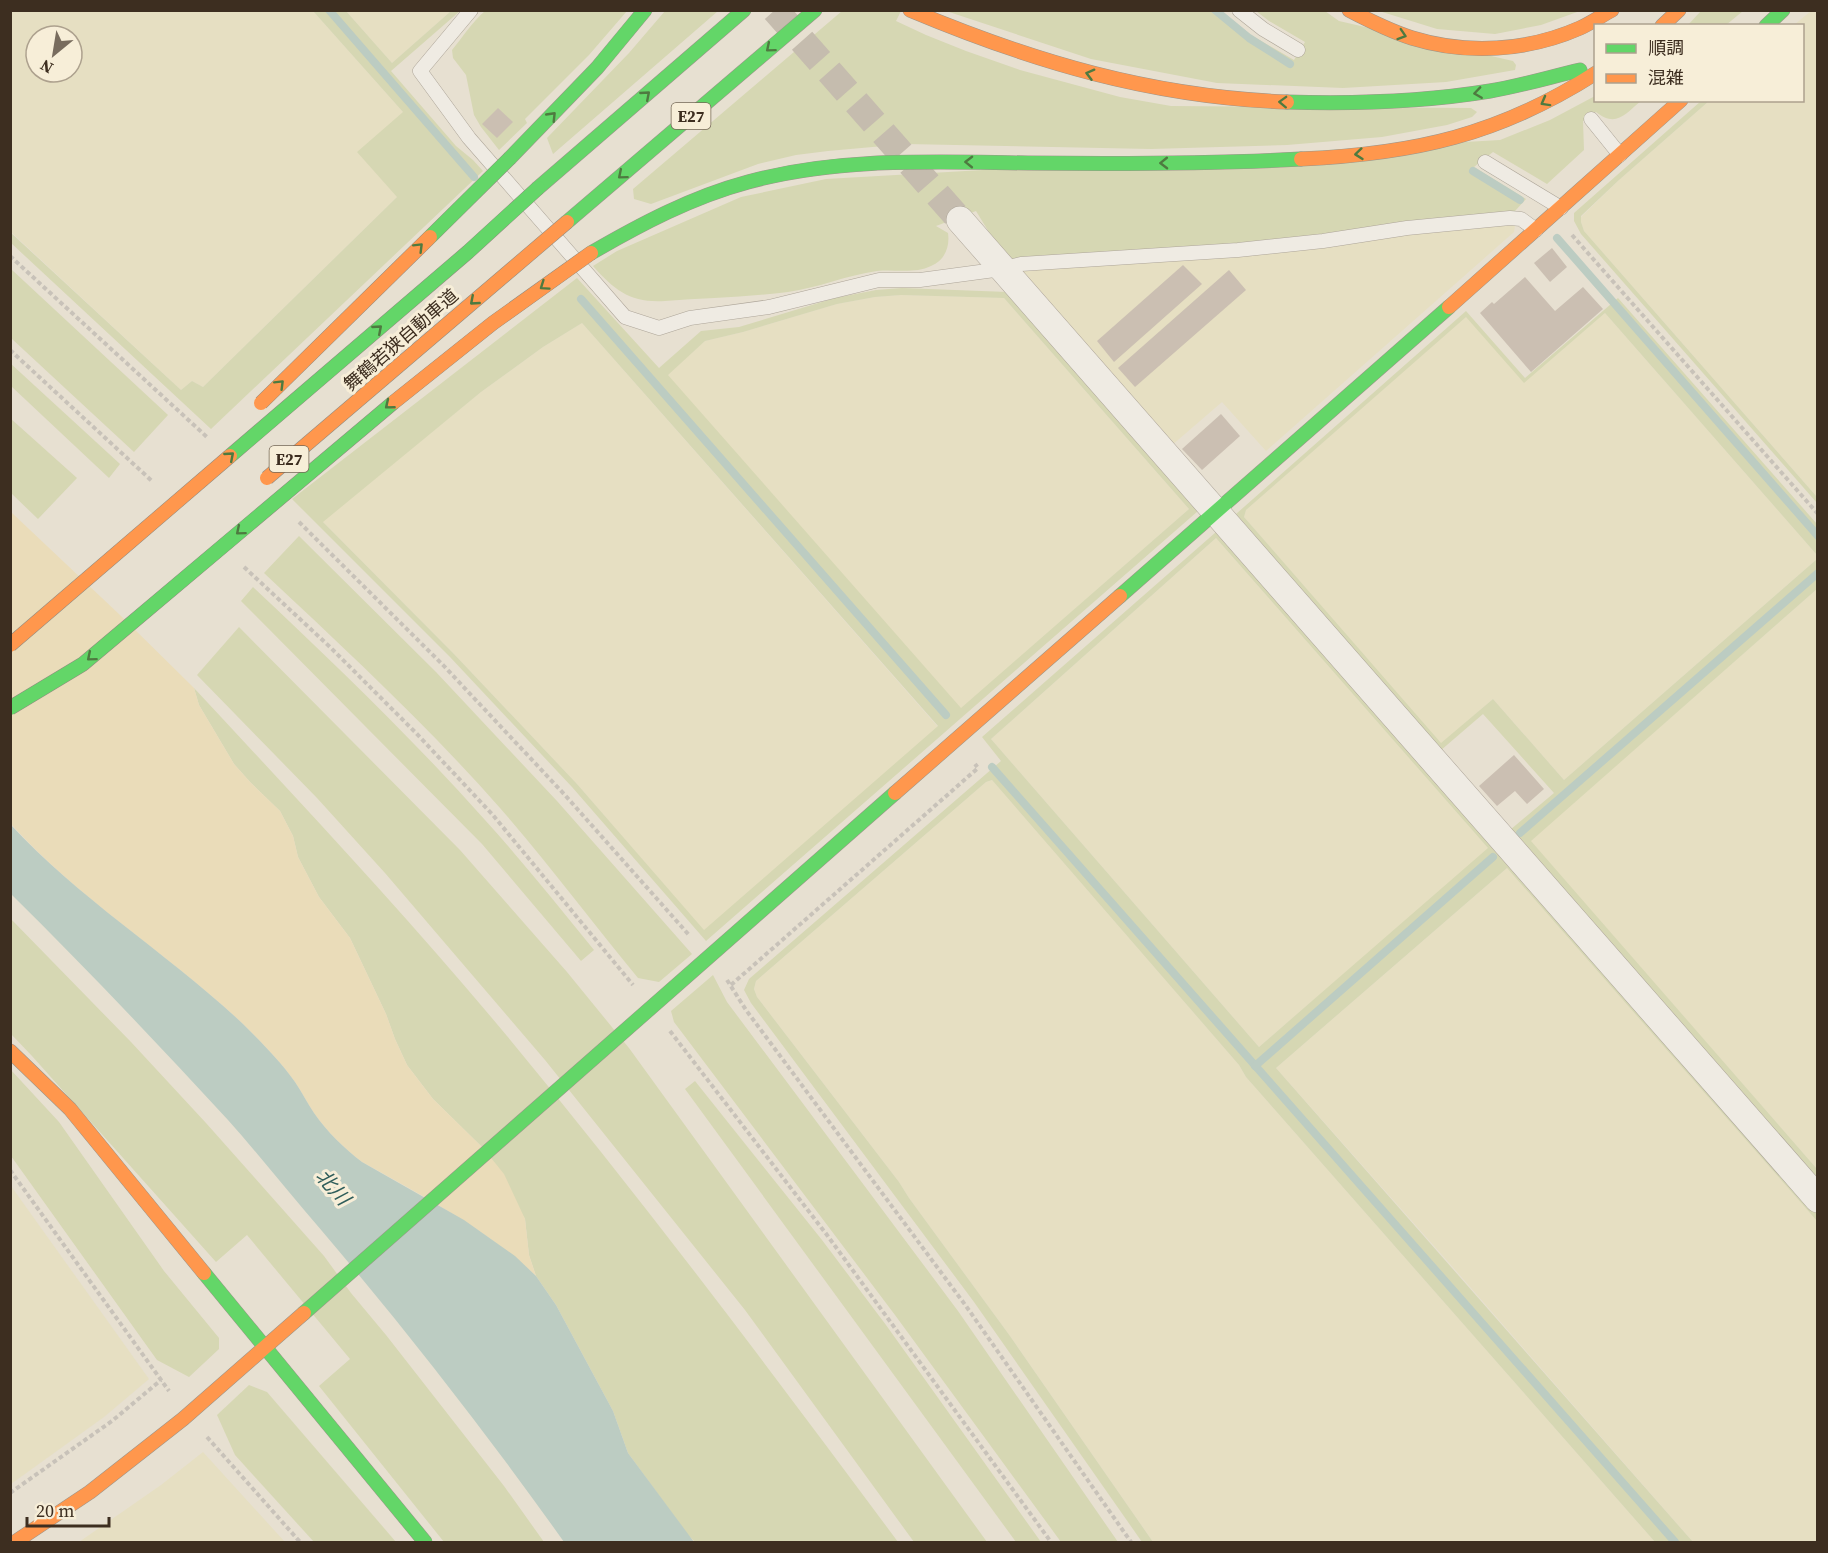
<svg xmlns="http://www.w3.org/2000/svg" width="1828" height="1553" font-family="'Source Serif 4','Noto Sans JP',serif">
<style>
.farmland{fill:#e6dfc2;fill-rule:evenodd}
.green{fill:#d6d7b3;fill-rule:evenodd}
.sand{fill:#eadcb9}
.water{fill:#bcccc2}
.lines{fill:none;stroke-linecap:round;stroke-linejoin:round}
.stream{stroke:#bcccc2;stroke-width:8}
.building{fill:#cbbfb2}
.street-tunnel{stroke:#c5bcae;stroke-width:27;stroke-dasharray:27 14;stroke-linecap:butt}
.lane-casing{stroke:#ada599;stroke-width:15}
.street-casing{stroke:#ada599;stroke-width:28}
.fast-casing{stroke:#9c958a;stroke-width:15}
.slow-casing{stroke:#9c958a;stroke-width:15}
.path{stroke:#c8c2b9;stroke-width:4;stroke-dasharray:4.5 3;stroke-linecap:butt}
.lane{stroke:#efebe3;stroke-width:14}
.street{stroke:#efebe3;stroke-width:27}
.fast{stroke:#63d668;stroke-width:14}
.slow{stroke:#ff974d;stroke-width:14}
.fast-bridge-casing{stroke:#928b80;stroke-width:15;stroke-linecap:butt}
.slow-bridge-casing{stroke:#928b80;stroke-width:15;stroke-linecap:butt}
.fast-bridge{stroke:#63d668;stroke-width:14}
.slow-bridge{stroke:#ff974d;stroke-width:14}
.oneway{stroke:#4e7a40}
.labels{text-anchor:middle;stroke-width:6;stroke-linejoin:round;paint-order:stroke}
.shield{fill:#f7eed8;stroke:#756857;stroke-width:1.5}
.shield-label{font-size:16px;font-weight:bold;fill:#3d2e20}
.street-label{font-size:18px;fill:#3d2e20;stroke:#f7eed8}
.water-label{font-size:20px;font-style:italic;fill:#2f5d5a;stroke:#f7eed8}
</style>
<rect width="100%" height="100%" fill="#e7e0d1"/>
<g class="farmland">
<path d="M10,11h303l90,101 -6,85 -194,190 -11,-6 -11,9 -170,-158zM36,36h36v36h-36z"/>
<polygon points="346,11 451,11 392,63"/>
<polygon points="1811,11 1817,11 1817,497 1584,231 1581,222 1581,217 1619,180 1709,101 1802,100 1802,26 1794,25"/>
<polygon points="1512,224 1515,226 1514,232 1266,451 1222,402 1171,446 1023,277 1022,270"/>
<polygon points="901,295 1004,298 1189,509 961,709 667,375 705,341 743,332 837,304 875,297"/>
<polygon points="1605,313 1817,555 1817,559 1564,780 1493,699 1441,744 1244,517 1246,510 1466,316 1524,382"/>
<polygon points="582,323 938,727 704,931 577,784 454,654 322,521 481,392 543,347"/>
<polygon points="1216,538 1489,849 1259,1047 991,739"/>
<polygon points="1817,589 1817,1169 1530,841"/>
<polygon points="992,780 1239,1065 1246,1077 1655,1542 1153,1542 1010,1336 909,1198 899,1182 757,997 754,989 756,981 986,782"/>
<polygon points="1507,868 1817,1221 1817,1542 1693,1542 1450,1264 1276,1068"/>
<polygon points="11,1186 149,1379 104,1417 11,1484"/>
<polygon points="203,1452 285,1542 79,1542 161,1485"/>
</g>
<g class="green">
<polygon points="313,11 346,11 392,63 451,11 460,11 391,71 456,146 473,160 483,171 211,429 11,243 10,232 181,390 192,381 203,387 397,197 357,152 403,112"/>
<path d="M485,11h142l-38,44 -64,64 2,4 -28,27 -18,-23 -7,-12 -8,-40 -13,-17 -1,-8c11,-13 20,-28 33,-39z"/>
<polygon points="665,11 718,11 553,154 547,138 629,53"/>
<polygon points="842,11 901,11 896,21 926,35 966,51 1020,70 1120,97 1171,106 1471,108 1477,112 1472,117 1447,125 1382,137 1287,145 1151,149 906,144 828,151 796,155 758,164 651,204 634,199 633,189"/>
<polygon points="946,11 1221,11 1251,35 1294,60 1305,42 1269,21 1256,11 1325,11 1339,21 1513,61 1516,65 1515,70 1446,82 1343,88 1217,83 1091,59"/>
<polygon points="1379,11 1580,11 1541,25 1495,34 1437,29"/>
<polygon points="1701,11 1743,11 1726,25 1687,26"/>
<path d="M1595,96l1,4 45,1c-16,13 -25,27 -45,11l-13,9 1,29 -37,34 -54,-32 -19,15 52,32 -11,12 -109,12 -83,13 -85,8 -228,15 -15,-17 -19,-31 -40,15 12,7c2,14 -3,27 -17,33 -16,8 -37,3 -54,5 -30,4 -59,17 -89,21 -41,5 -82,6 -123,9 -34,2 -50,-10 -72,-35l24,-15 124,-54 85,-18 674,-39 50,-20z"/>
<polygon points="1701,101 1709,101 1619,180 1581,216 1581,222 1584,231 1817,497 1817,503 1581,234 1574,221 1574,213"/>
<polygon points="11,269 168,415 134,452 11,338"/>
<path d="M577,278l82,90 42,-37 38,-4 96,-29 41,-8 26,-2 106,4 190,219 -492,430 -134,-154 -122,-130 -158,-158zM901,295l103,3 185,211 -228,199 -293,-333 37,-34 38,-9 94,-28 38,-7zM582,323l356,403 -234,204 -127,-146 -123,-130 -131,-132 158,-130 62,-45z"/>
<polygon points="1618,298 1817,524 1817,555 1605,313 1524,383 1466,317 1246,510 1244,517 1441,743 1493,699 1564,780 1817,559 1817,589 1531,841 1817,1169 1817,1180 1510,830 1554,793 1483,714 1440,751 1236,514 1466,311 1525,378"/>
<polygon points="10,363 120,464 109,478 11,386"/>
<polygon points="10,418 77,478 38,519 11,493"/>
<path d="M1216,532l5,3 596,678v8l-310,-353 -231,200 417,474h-38l-409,-465 -7,-12 -247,-285 -6,2 -230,199 -2,8 3,8 142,185 10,16 101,138 143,206h-11l-168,-240 -223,-299 -7,-13 5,-11 252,-218 -19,-24zM1216,538l272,310 -229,199 -268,-308z"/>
<path d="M299,536l137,136 121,129 135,153 -33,28 -21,-4c-46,-56 -90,-115 -138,-170 -73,-83 -155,-159 -236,-235z"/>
<path d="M253,587c80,75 159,151 232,233 38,42 73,86 109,130l-13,11 -99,-117 -241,-243z"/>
<polygon points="239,627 460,850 567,972 629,1048 987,1542 914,1542 745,1310 545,1060 385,873 317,798 197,675"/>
<path d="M194,688c106,114 213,228 313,348 136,164 264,335 391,506h-203l-7,-7 -60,-82 -15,-42 -57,-106 -20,-29 -7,-21 -4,-36 -42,-71 -50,-49 -26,-34 -12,-26 -9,-25 -36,-76 -31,-41 -21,-40 -5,-21 -13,-25 -29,-28 -17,-19 -35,-59z"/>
<polygon points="10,918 131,1042 206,1123 324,1256 351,1293 386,1335 504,1486 544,1542 444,1542 319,1386 350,1359 247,1235 216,1262 32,1056 11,1034"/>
<polygon points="713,975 727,1002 958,1311 1118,1542 1061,1542 895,1315 674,1022 671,1011"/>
<polygon points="10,1069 59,1122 164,1271 219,1338 219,1349 189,1377 157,1360 11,1156"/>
<polygon points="695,1081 822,1240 886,1325 1041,1542 1016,1542 685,1089"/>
<polygon points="249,1385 267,1392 396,1542 314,1542 235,1455 217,1415"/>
</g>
<path class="sand" d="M11,512l109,103 74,73 5,17 35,59 17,19 29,28 13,25 5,21 21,40 31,41 36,76 9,25 12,26 26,34 50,49 21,26 21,45 4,36 7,21c-51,-48 -113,-80 -174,-114 -17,-13 -35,-30 -48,-49 -7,-10 -12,-21 -19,-31 -15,-21 -34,-40 -52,-58 -74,-70 -164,-124 -232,-200z"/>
<path class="water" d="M10,824c70,76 159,130 233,200 18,18 37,37 52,58 7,10 12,21 19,31 13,19 31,36 48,49l102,58 51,36 21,20 20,29 57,106 15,42 66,89h-130c-76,-107 -157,-211 -242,-311 -32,-37 -62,-75 -94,-111 -71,-77 -143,-153 -217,-226z"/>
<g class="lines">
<g class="stream">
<polyline points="329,10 474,177"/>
<polyline points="1215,10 1249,38 1290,64"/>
<polyline points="1473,171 1520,200"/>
<polyline points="1557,238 1818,536"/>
<polyline points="581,299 946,715"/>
<polyline points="992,767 1675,1542"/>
<polyline points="1520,833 1818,573"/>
<polyline points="1255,1066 1493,857"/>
</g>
</g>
<g class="building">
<polygon points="498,108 513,122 497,138 482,124"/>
<polygon points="1552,248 1567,267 1550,282 1534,263"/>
<polygon points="1183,265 1202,284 1114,362 1097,341"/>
<polygon points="1229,270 1246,290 1135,387 1118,368"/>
<polygon points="1525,277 1555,311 1583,287 1603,309 1531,372 1480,313 1492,302 1494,304"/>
<polygon points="1221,414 1240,436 1202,470 1182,449"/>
<polygon points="1514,755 1544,789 1527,804 1515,791 1497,806 1479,786"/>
</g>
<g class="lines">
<polyline class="street-tunnel" points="775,10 960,220"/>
<g class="lane-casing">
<g id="lane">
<polyline points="471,10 420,71 469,138 625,317 659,328 690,318 769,307 879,280 920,280 1002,269 1021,264 1238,250 1323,241 1407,228 1510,218 1521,219 1536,230"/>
<polyline points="1239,10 1263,29 1298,50"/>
<polyline points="1591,119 1620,155"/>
<polyline points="1485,162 1561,208"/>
</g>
</g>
<g class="street-casing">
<polyline id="street" points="960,220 1818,1199"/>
</g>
<g class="fast-casing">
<g id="fast">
<polyline points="1766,26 1783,10"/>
<path d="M1287,102c67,2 136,0 203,-11 30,-5 60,-14 90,-21"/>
<polyline points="510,158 597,68 645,10"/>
<polyline points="538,188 744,10"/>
<polyline points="567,222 815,10"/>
<path d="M591,253c50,-29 101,-56 157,-71 91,-25 187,-20 280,-19 91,1 182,1 273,-4"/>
<polyline points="1120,596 1449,307"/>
<polyline points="204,1273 425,1542"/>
<polyline points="304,1313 895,793"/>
</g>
</g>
<g class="slow-casing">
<g id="slow">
<path d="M910,10c124,52 242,87 377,92"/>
<path d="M1349,10c21,11 41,21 63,28 55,17 116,13 168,-10 11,-5 21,-12 32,-18"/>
<polyline points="1662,26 1679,10"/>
<path d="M1301,159c113,-5 198,-24 295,-86"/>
<polyline points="1449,307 1681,100"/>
<polyline points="895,793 1120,596"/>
<polyline points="10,1051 70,1109 204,1273"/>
<polyline points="15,1542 90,1492 183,1419 304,1313"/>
</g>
</g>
<g class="path">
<polyline points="1572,235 1818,514"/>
<polyline points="10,256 208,438"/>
<polyline points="10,350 153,482"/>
<polyline points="299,522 443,665 564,794 689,935"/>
<polyline points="244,567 330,647 416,733 492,814 633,985"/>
<polyline points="727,980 746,1010 966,1306 1131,1542"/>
<polyline points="731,985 978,768 975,764"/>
<polyline points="670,1031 827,1235 1051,1542"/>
<polyline points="10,1170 169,1391"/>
<polyline points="207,1437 300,1542"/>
<polyline points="10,1493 112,1421 161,1380"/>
</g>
<use href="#lane" class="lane"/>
<use href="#street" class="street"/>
<use href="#fast" class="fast"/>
<use href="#slow" class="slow"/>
<g class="fast-bridge-casing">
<g id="fast-bridge">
<polyline points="430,237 510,158"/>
<polyline points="230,456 468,252 538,188"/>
<polyline points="10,708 83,664 394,402"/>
</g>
</g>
<g class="slow-bridge-casing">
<g id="slow-bridge">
<polyline points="394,402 493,323 591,253"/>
<polyline points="261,403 430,237"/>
<polyline points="267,478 567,222"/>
<polyline points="10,645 230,456"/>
</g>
</g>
<use href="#fast-bridge" class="fast-bridge"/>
<use href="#slow-bridge" class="slow-bridge"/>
</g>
<defs><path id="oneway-chevron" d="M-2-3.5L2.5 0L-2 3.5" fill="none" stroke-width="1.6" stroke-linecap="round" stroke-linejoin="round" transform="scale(1.5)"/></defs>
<g class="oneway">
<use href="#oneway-chevron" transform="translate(1402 35) rotate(18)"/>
<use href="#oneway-chevron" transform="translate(770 48) rotate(140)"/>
<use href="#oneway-chevron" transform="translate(1090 74) rotate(-165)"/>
<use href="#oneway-chevron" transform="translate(1478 93) rotate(172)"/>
<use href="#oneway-chevron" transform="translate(646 95) rotate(-41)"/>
<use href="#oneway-chevron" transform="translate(1283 102) rotate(-178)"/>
<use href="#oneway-chevron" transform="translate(1545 102) rotate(151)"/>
<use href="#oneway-chevron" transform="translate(552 116) rotate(-46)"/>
<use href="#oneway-chevron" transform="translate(1359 154) rotate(174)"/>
<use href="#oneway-chevron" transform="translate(969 162) rotate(-179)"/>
<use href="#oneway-chevron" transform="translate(1164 163) rotate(179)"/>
<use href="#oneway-chevron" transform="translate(622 175) rotate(140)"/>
<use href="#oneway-chevron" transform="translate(419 247) rotate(-45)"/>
<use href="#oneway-chevron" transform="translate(544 286) rotate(145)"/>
<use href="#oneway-chevron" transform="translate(474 301) rotate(139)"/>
<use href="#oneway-chevron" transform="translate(378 329) rotate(-41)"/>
<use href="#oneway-chevron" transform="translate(280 384) rotate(-45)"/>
<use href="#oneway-chevron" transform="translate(389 405) rotate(141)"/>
<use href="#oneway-chevron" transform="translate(230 456) rotate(-41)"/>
<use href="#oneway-chevron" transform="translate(240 531) rotate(140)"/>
<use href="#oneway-chevron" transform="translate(91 657) rotate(140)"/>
</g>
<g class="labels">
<g class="shield">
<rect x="671.5" y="103" width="39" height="26" rx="4.5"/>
<rect x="269.5" y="446" width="39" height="26" rx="4.5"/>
</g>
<g class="shield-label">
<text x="691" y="122">E27</text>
<text x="289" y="465">E27</text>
</g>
<g class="street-label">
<text transform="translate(401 340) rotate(-41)" y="6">舞鶴若狭自動車道</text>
</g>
<g class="water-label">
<text transform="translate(333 1187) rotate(48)" y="7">北川</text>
</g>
</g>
<rect width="1828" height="1553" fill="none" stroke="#3d2e20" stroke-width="24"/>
<rect x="1594" y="24" width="210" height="78" fill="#f7eed8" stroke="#ada18e" stroke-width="1.5"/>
<rect x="1606" y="44" width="30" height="9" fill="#63d668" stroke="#ada18e" stroke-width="1.5"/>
<text x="1648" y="54" font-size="18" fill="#3d2e20">順調</text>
<rect x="1606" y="74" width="30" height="9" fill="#ff974d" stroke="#ada18e" stroke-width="1.5"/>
<text x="1648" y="84" font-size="18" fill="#3d2e20">混雑</text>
<g transform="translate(54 54) rotate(210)"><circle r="28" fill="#f7eed8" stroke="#ada18e" stroke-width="1.5"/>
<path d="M0-4.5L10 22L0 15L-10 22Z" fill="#786c5e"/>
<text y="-9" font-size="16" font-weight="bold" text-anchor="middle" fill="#3d2e20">N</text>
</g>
<path d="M27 1517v9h82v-9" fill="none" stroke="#3d2e20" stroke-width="3"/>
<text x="36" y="1517" font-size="18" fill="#3d2e20" stroke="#f7eed8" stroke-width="4.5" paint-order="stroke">20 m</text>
</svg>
